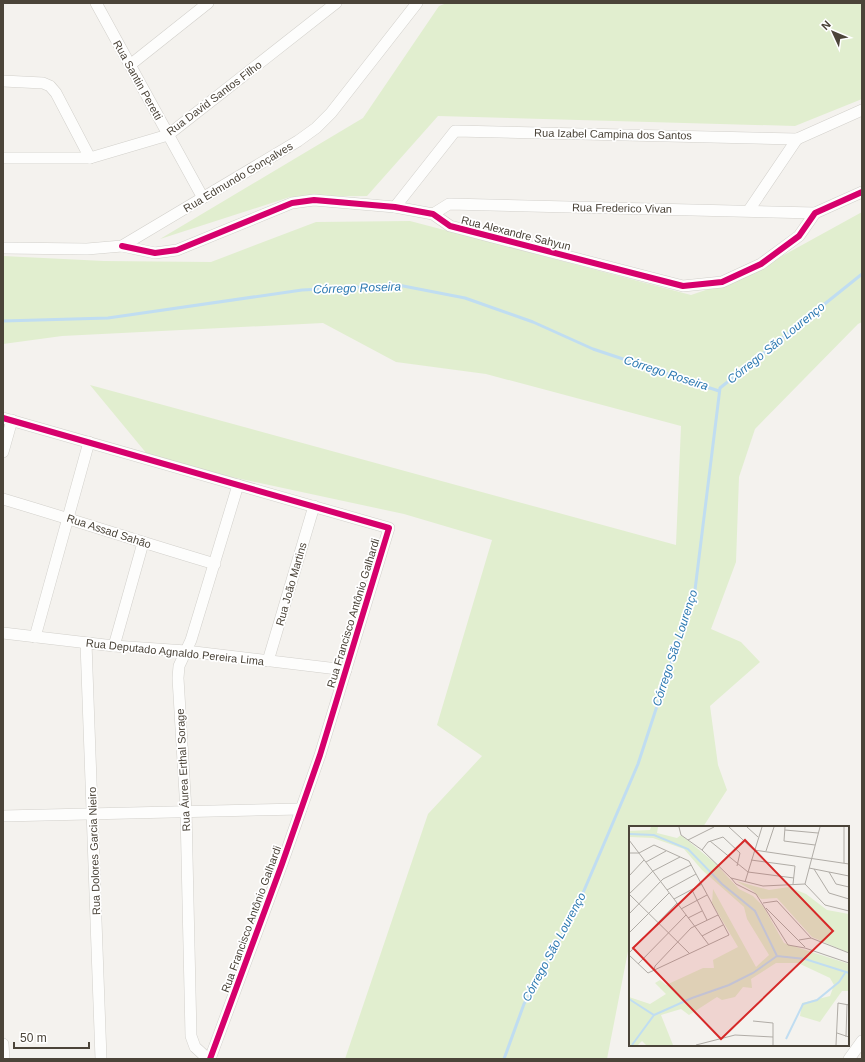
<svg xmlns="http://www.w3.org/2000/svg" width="865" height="1062" font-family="Arial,sans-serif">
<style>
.green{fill:#e1eecf}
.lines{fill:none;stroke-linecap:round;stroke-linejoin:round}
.stream{stroke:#c0ddf1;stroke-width:3}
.minor-casing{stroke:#d2d0cb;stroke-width:12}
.minor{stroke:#fdfdfc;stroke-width:11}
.cycleway-casing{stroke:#fff;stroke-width:8}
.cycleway{stroke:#d6006c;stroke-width:6}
.labels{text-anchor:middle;stroke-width:3.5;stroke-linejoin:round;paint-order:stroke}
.street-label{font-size:11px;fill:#4b4439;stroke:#fff}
.water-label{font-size:12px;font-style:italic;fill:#2e7ab2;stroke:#fff}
.inset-river{fill:none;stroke:#c0ddf1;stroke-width:2}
.inset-road{fill:none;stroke:#b0aca6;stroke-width:1}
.view{fill:#d62828;fill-opacity:0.15;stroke:#d62828;stroke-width:2}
.inset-edge{fill:none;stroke:#4b4439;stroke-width:2}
</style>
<rect width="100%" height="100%" fill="#f4f2ee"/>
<g class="green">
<polygon points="447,3 862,3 862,99 795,126 438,116 367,196 290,197 160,239 363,118 439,6"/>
<polygon points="862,212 862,322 858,324 755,429 739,477 736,562 711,629 741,642 760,662 710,706 718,765 727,790 703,827 630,827 630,941 607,1059 345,1059 428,814 482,756 437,725 492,540 404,514 152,460 90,385 676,545 681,426 486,374 396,362 323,323 62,336 3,344 3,256 104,261 211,262 316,222 410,221 691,295 744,277"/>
</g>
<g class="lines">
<g class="stream">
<polyline points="3,321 108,318 302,290 398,285 465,298 533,322 593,349 719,391"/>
<polyline points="504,1059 524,1004 574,914 638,764 695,590 720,388 862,274"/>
</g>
<g class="minor-casing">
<g id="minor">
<polyline points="96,3 203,198"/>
<polyline points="130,65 208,3"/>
<polyline points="3,81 43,83 50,86 56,93 90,158"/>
<polyline points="3,158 90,158 168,135 336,3"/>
<polyline points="395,207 455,131 797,139 862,110"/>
<polyline points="749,210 797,139"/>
<polyline points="433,214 449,204 815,213"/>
<polyline points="122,246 155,253 177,250 292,203 314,200 395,207 433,214 450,226 683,286 722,282 761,264 799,236 815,213 862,192"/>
<polyline points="3,248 87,249 122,246 298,141 316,128 331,113 417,3"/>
<polyline points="3,418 389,528 320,755 282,864 210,1059"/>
<polyline points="3,452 12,420"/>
<path d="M3,499c71,21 141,44 212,65"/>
<polyline points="3,633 114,646 186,651 346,670"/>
<polyline points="35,637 89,442"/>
<polyline points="86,643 101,1059"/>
<polyline points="114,646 143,543"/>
<polyline points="268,661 314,506"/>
<polyline points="3,816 301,809"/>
<polyline points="3,1044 4,1059"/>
<polyline points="208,1059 195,1047 191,1036 186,811 178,678 179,666 191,640 238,485"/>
<polyline points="849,1059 862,1041"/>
</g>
</g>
<use href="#minor" class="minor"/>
<g class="cycleway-casing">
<g id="cycleway">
<polyline points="122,246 155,253 177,250 292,203 314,200 395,207 433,214 450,226 683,286 722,282 761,264 799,236 815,213 862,192"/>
<polyline points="3,418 389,528 320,755 282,864 210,1059"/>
</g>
</g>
<use href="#cycleway" class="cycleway"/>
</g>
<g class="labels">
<g class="street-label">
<text transform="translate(138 80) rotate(61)" y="4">Rua Santin Peretti</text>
<text transform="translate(214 98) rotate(-37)" y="4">Rua David Santos Filho</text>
<text transform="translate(613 134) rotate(1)" y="4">Rua Izabel Campina dos Santos</text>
<text transform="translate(238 177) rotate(-31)" y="4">Rua Edmundo Gonçalves</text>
<text transform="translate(622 208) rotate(1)" y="4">Rua Frederico Vivan</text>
<text transform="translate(516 233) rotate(14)" y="4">Rua Alexandre Sahyun</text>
<text transform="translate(109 531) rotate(18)" y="4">Rua Assad Sahão</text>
<text transform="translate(291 584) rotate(-74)" y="4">Rua João Martins</text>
<text transform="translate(353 613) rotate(-73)" y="4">Rua Francisco Antônio Galhardi</text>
<text transform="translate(175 652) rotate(6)" y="4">Rua Deputado Agnaldo Pereira Lima</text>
<text transform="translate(183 770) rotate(-93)" y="4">Rua Áurea Erthal Sorage</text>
<text transform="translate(94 851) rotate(-92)" y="4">Rua Dolores Garcia Nieiro</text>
<text transform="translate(251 919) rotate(-70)" y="4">Rua Francisco Antônio Galhardi</text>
</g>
<g class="water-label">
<text transform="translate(357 288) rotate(-2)" y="4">Córrego Roseira</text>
<text transform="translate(776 343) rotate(-39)" y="4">Córrego São Lourenço</text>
<text transform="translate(666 373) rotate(18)" y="4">Córrego Roseira</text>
<text transform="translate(675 648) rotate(-72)" y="4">Córrego São Lourenço</text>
<text transform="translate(554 947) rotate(-62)" y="4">Córrego São Lourenço</text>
</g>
</g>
<g transform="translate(629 826)">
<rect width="220" height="220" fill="#f4f2ee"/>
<path d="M22,1h7l-1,6 20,5 4,-3 34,28 24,26 14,7 10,10 21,37 65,21v27h-7l-22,31 -20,-6 2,-13 28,-7 4,-11 -4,-7 -32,-15h-22l-25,16 1,9 -9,-1 -8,10 -13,3 -5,-3 -28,18 -8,-6 -20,6 12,30h-27l-4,-4 -4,4h-9v-48l21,7 16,-10 -11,-11 5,-3 6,5 37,-17h11l-1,-8 25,-13 -26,-44 1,-14 43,78 13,-12 -22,-36 -3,-12 -42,-37 -18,-21 -31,-11 -23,-1 -1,-6 21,-1zM107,55l33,9 20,-3 17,7 21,16 22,4v39l-37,-16 -35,-39 -16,1 -8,-8z" fill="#e1eecf"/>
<path class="inset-river" d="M1,8l24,1 34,14 34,35 33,27 22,45M0,173l25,16 38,-17 37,-13 24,-12 24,-17 28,3 44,14M157,213l17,-35 14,-4 22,-18 6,-9M3,219l22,-30"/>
<path class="inset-road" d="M50,1l2,8 21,15 29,28 32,8 42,-2 20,21 24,6M100,1l25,23 95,14M118,1l11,10M156,1l-1,14 31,4M156,4l33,3M0,14l80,105M59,14l26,-13M81,15l38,31 46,6M73,24l6,-8 15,-5 17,16 -3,13M137,25l8,-24M0,27h10l15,-8 35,16 40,74 -81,38 -19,-18M122,34l44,6 -2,18M17,36l20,-11M215,37v-36M180,42l40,8M185,43l15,24 20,6M200,46l7,12 13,3M0,50l15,-16M102,52l5,6 20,10 32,51 17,3 44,15M116,56l17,-55M176,58l15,-57M38,64l29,-16M63,64l15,30M0,68l61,60M0,68l24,-23 27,-14M45,73l28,-15M134,77l14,-2 34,37 38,15M137,82l39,39M52,83l26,-14M0,88l34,-35 28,-14M59,92l14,-7M0,107l40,-40M73,110l21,-11M170,114l12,-2M0,127l48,-50M9,138l48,-49M25,144l1,-4 36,-38 27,-13M124,195l20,2v22M208,207l12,4M217,211l1,-33M67,219l39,-10 38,2M207,219l2,-42 11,2"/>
<path class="view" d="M116,14l88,91 -112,108 -88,-91z"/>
<rect width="220" height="220" class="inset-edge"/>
</g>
<rect width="865" height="1062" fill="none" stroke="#4b4439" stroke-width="8"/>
<g transform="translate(833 32) rotate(314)" stroke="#ffffff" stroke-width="3" paint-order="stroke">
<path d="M0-3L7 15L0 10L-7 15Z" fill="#4b4439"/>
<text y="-6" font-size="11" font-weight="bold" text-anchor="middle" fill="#4b4439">N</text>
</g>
<path d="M14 1042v6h75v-6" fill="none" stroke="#4b4439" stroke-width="2"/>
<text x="20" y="1042" font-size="12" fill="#4b4439" stroke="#ffffff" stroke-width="3" paint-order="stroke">50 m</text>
</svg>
